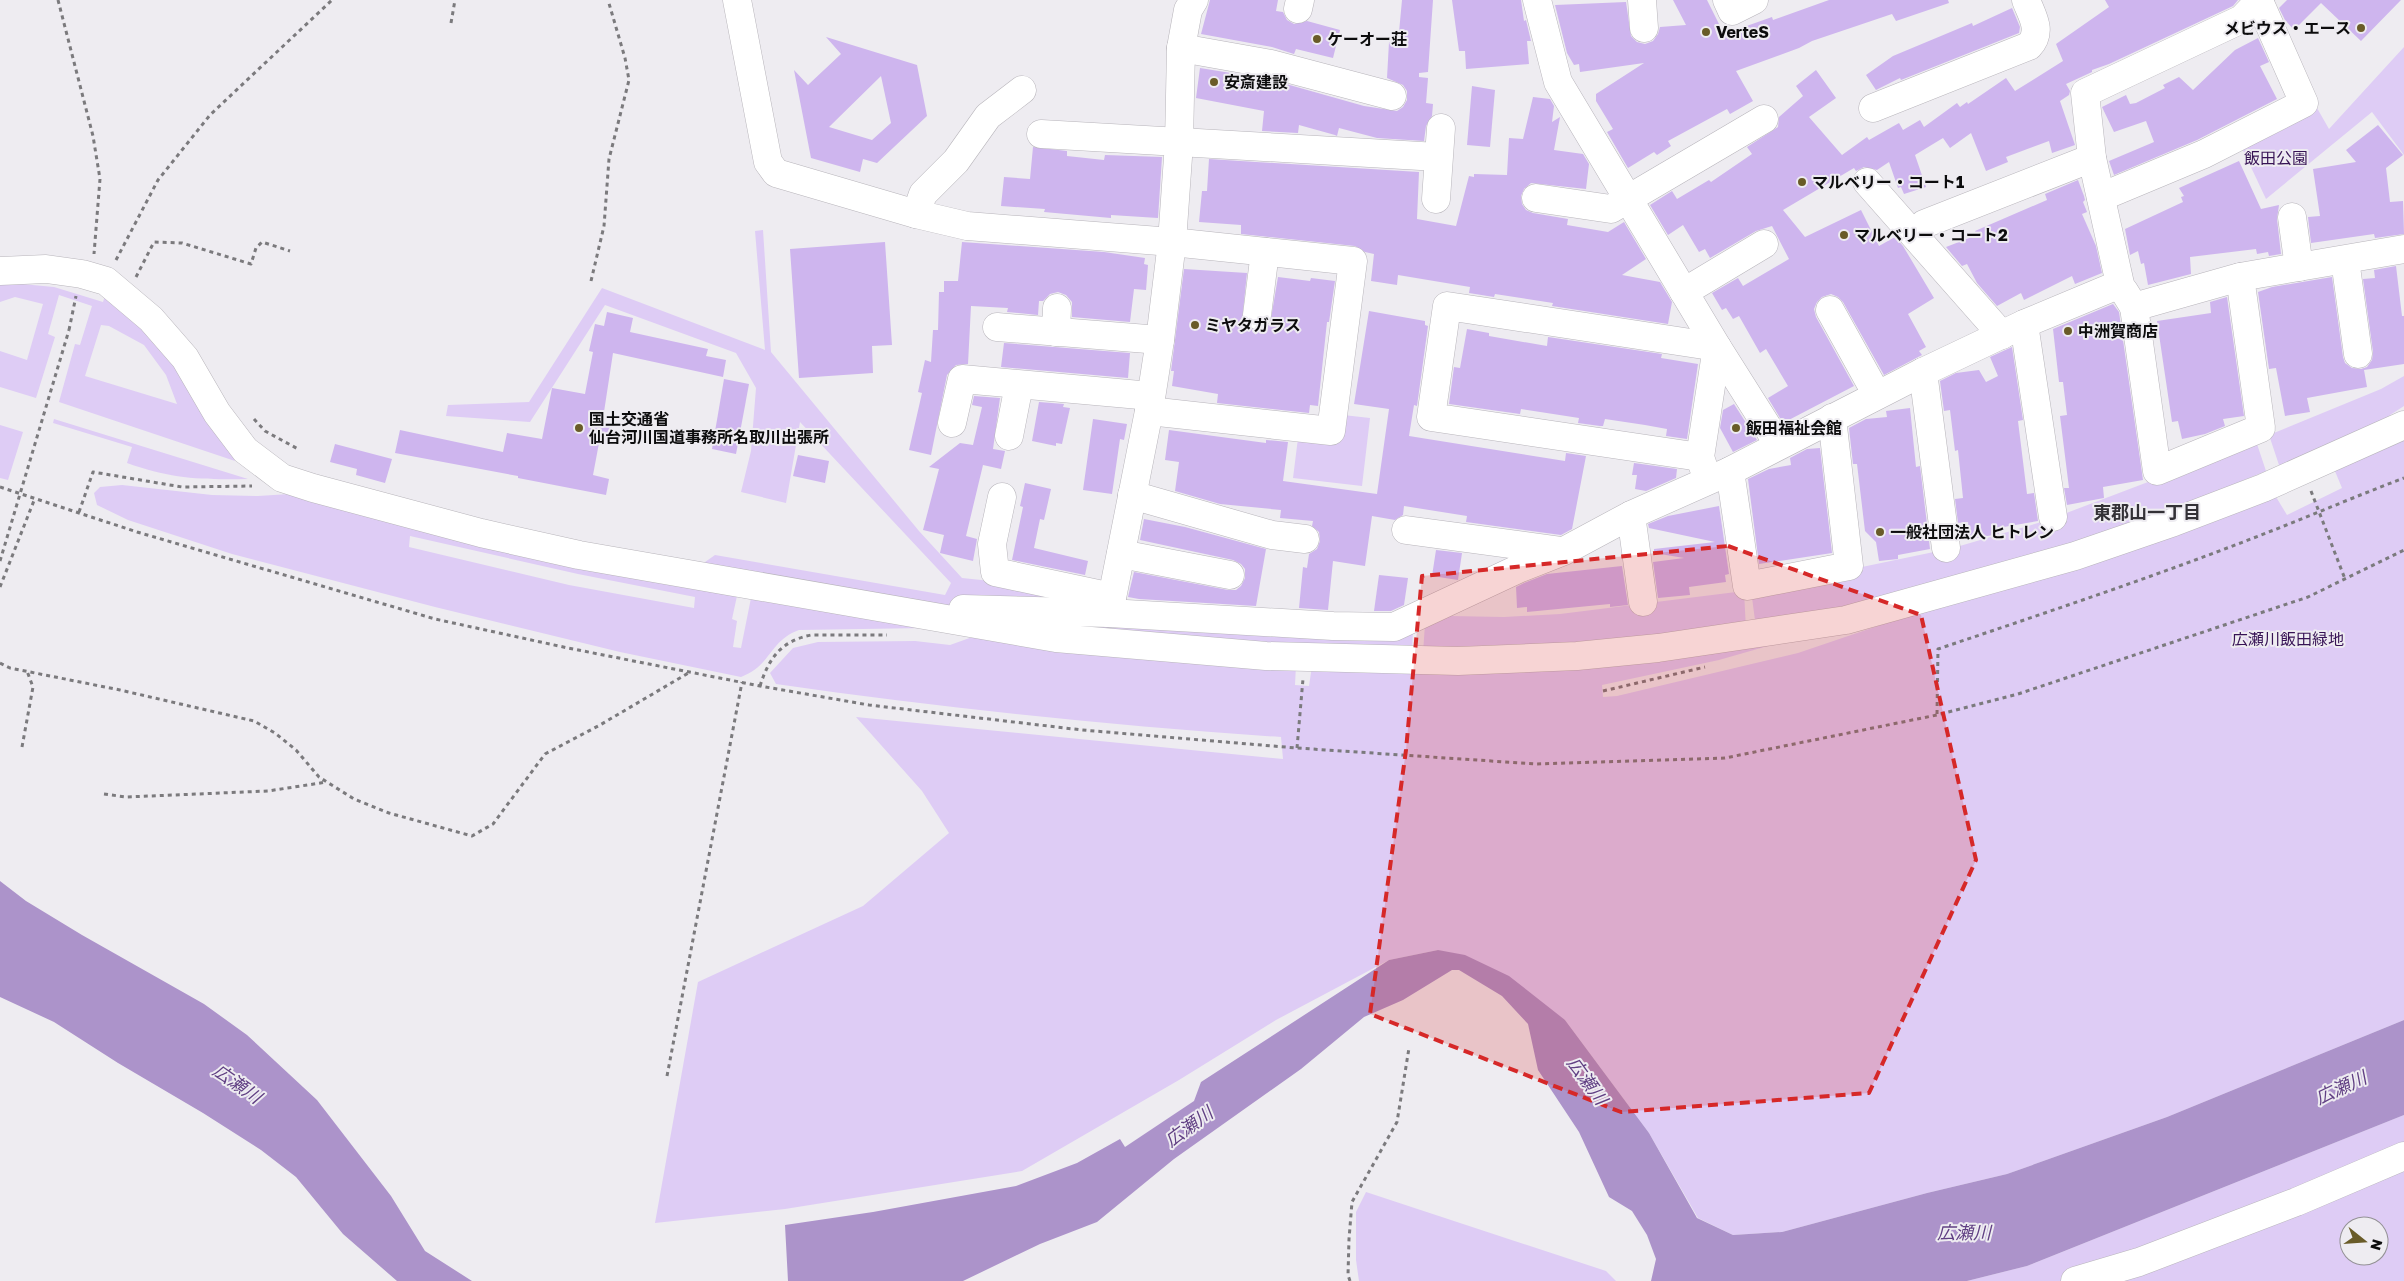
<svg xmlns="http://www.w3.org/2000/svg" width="2404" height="1281" font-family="'Golos Text','Noto Sans JP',sans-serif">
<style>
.green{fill:#deccf5;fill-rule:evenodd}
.water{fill:#ac93ca}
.building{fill:#ceb5ee;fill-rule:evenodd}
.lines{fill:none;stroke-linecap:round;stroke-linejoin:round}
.minor-casing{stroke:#b8b5bb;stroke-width:29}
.path{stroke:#7b7a7d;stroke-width:3;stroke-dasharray:4 4;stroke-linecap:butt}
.minor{stroke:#fff;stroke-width:28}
.path-bridge{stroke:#7b7a7d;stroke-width:3;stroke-dasharray:4 4;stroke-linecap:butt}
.marked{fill:#d62828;fill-opacity:0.2;stroke:#d62828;stroke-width:4;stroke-dasharray:10 6;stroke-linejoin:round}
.poi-dot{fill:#695b28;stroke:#eeecf1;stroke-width:2}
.labels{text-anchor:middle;stroke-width:4;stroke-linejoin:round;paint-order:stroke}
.poi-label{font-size:16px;font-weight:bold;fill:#0c0c0d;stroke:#eeecf1;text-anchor:start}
.park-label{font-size:16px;fill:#371355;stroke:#eeecf1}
.neighbourhood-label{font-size:18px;font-weight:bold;fill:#333136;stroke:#eeecf1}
.water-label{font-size:18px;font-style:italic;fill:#603f83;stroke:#eeecf1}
</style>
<rect width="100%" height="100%" fill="#eeecf1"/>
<g class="green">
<polygon points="2404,47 2404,155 2372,112 2266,199 2241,146 2317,108 2329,129"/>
<polygon points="763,230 771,352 919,531 962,578 991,581 1096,604 958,603 940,607 698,567 715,555 945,595 951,583 800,422 786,503 741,492 751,451 756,388 736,353 605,305 530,422 446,416 448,405 529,402 602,288 765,350 755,231"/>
<path d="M0,282l54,5 49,15 2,-6 45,34 32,37 53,94 -176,-59 16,-58 5,1 12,-39 -33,-11 -11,39 7,3 -19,61 -36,-11v-36l27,9 16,-56 -28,-7 -15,5zM101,325l8,1 35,19 22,30 11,29 -92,-28z"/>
<polygon points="2404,376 2404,406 2390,415 2382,426 2281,471 2269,435 2381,389"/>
<polygon points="1343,415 1370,418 1362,486 1293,478 1298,438 1340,443"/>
<path d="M54,419l194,60c-46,1 -76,0 -121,-16l5,-16 -79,-24z"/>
<polygon points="0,425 23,432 8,480 0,478"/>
<path d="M2404,432v588l-237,97 -160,57 -80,19 -145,39 -49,3 -35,-17 -49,-85 -84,-113 -127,-70 -49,10 -113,60 -97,60 -157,91 -237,38 -130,14 43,-241 165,-76 86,-73 -27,-42 -66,-74 427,42 -2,-22c-169,-11 -337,-29 -505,-53l-6,-11 23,-25 25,-6 97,-1 35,4 28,-10 318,30 -1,20 14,1 3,-20 491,-30 -84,24 -117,25 1,12 14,-1 181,-43 475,-161 14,23 55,-27 -10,-24z"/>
<polygon points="2256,441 2266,471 2169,511 1971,580 1756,628 1751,590 1953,548 2048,520"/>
<path d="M122,485l90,10 46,1 47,-3 232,66 127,25 73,12 -5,23 5,2 -4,26 8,1 10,-50 175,30 -127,2c-30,11 -27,35 -58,47l-121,-25 -185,-45 -203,-53 -104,-34 -31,-15 -3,-12 6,-6zM410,536l168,38 117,23 -1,11 -125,-23 -160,-38z"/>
<polygon points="1744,591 1746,629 1671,639 1444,647 1423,653 1425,624 1450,616 1504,617 1560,614"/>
<polygon points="1004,616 1413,628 1412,652 1062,633"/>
<path d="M2404,1115v166h-437l60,-15zM2349,1226h30v30h-30z"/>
<polygon points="1366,1192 1606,1271 1616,1281 1359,1281 1356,1260 1356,1212"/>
</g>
<g class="water">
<polygon points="0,881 26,901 82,935 204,1004 247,1035 317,1100 391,1196 425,1251 472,1281 397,1281 343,1234 296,1177 261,1150 203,1113 118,1063 54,1022 0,997"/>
<polygon points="1438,950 1465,955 1509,976 1565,1020 1649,1133 1697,1218 1733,1235 1782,1232 1927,1193 2007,1174 2167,1117 2404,1020 2404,1115 2027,1266 1967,1281 1651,1281 1656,1259 1647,1235 1632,1211 1609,1197 1579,1132 1538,1070 1528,1024 1502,996 1459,970 1452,970 1403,1000 1364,1017 1301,1069 1174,1159 1097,1222 1040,1244 963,1281 788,1281 785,1225 873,1212 1016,1186 1077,1163 1120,1139 1125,1147 1194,1101 1201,1082 1389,960"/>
</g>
<g class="building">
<polygon points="1210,0 1278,0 1276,11 1283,12 1287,20 1294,24 1307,21 1340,30 1333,58 1296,49 1294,54 1272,47 1201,34"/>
<polygon points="1402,0 1433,0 1428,72 1419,73 1419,77 1428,78 1426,103 1433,104 1432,116 1426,126 1424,141 1377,138 1339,128 1337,136 1335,135 1299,125 1298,133 1262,131 1264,111 1196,98 1200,68 1268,79 1364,106 1397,111 1403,107 1407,100 1407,91 1403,85 1387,78 1389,42 1398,43"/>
<polygon points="1452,0 1521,0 1524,21 1526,20 1531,41 1527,41 1529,64 1466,69 1465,51 1459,51"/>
<polygon points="1673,0 1707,0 1724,34 1772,17 1773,20 1829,0 1948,0 1949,3 1896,21 1892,14 1812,41 1799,48 1736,71 1753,101 1730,114 1727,109 1668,141 1671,146 1657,155 1654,152 1628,168 1607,132 1613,129 1596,101 1596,94 1644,63 1580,72 1579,64 1574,65 1567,53 1555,5 1626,2 1631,36 1637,42 1645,44 1653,41 1658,34 1660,27 1686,25"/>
<polygon points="2105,0 2238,0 2233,6 2109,64 2092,70 2092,72 2066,84 2070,91 2069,95 2060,101 2075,145 2052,153 2049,141 2006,157 2008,162 1986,171 1971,133 1950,148 1943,138 1915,155 1926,187 1904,194 1901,187 1898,188 1889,162 1877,170 1864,167 1856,171 1854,168 1783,210 1805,237 1861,210 1879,246 1895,237 1903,246 1934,298 1908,314 1926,347 1919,351 1922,355 1884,375 1843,302 1838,297 1831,294 1822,297 1817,302 1814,309 1816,317 1854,386 1783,423 1768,398 1788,386 1766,349 1760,353 1739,316 1733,319 1726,308 1722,310 1712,293 1738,278 1743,286 1789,259 1772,226 1756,231 1710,258 1705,249 1699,252 1683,225 1668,235 1650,205 1672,191 1677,199 1709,180 1711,182 1752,154 1747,147 1778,127 1779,117 1803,96 1796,86 1816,70 1836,98 1809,117 1842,155 1867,137 1869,140 1899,123 1903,130 1920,120 1924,127 1957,103 1960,107 1967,102 1968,104 2006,78 2015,91 2063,61 2056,44 2109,7"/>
<polygon points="2287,0 2401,0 2361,41 2321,3 2294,30 2285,20 2279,8"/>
<polygon points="2012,8 2020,27 2019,33 1901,80 1900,78 1876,90 1866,75 1893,56 1972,23 1973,26"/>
<path d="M826,37l91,28 10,51 -50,47 -14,-4 -3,13 -49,-14 -17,-88 14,15 33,-31zM881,76l10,47 -19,17 -43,-13z"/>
<polygon points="2258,38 2269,62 2260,66 2277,99 2197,140 2114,175 2109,161 2154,142 2146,121 2114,132 2102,107 2126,95 2130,104 2136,103 2165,88 2163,85 2179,77 2193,90 2235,50"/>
<polygon points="1472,86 1495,90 1490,147 1467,145"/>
<polygon points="1533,97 1550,99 1554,106 1552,122 1560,117 1554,150 1583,154 1589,164 1586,189 1531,183 1524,189 1521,196 1522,204 1526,210 1533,213 1568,219 1567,225 1608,232 1624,222 1646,259 1622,275 1660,282 1672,302 1668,324 1552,306 1553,303 1495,294 1494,297 1469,293 1470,287 1398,275 1397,285 1371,281 1374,254 1365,252 1355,246 1241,234 1241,225 1199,222 1202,191 1207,191 1209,159 1419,172 1417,219 1456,226 1469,176 1474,177 1474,174 1507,175 1509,138 1523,139"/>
<polygon points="2378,125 2403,155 2386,168 2390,202 2403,201 2404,234 2375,238 2374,234 2311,243 2308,217 2320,216 2313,169 2356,162 2346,150"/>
<polygon points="1033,147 1067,151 1067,156 1104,160 1105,155 1162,157 1158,218 1111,215 1111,218 1044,212 1045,209 1001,206 1004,177 1030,179"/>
<polygon points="2239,161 2261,209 2279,205 2277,219 2281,254 2269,256 2268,252 2257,254 2256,249 2190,257 2191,274 2148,285 2144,263 2141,264 2138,251 2130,255 2125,229 2183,202 2181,197 2184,196 2179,188"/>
<polygon points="2078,180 2084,196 2085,200 2083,202 2087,212 2082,214 2096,246 2102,273 2075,284 2072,276 2024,300 2021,293 1997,306 1977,283 1967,264 1962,266 1946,247 1977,235 1975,231 2047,200 2045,194"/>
<polygon points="885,242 892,345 872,346 873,373 799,378 790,249"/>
<polygon points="962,242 1104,252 1145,258 1144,264 1148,265 1146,290 1134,289 1130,322 1072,317 1072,302 1066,295 1058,292 1050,294 1043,301 1039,301 1038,315 1007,312 1008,308 971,306 968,364 956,365 947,375 931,455 909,450 922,393 918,392 925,360 931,362 933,330 938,330 939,292 944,292 944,281 958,281"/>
<polygon points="2396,266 2402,316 2404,316 2404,364 2364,370 2367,387 2307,398 2310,412 2285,416 2276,368 2269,369 2258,292 2272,287 2332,277 2343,357 2345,363 2352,368 2361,369 2367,367 2372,360 2373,352 2363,279 2375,278 2374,270"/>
<polygon points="1184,269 1247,273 1242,321 1247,327 1256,330 1263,329 1270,324 1278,277 1310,281 1311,278 1335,281 1329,322 1327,322 1318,406 1310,405 1309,413 1217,403 1218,394 1172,386 1174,371 1171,371"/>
<polygon points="2227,297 2244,416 2223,419 2225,426 2205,434 2182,439 2178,421 2172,422 2157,321 2211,313 2210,302"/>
<polygon points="2113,304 2119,312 2143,480 2103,487 2104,498 2067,505 2064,488 2069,488 2060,416 2067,415 2063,382 2059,382 2053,329"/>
<polygon points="1369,311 1425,321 1425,325 1428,326 1417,406 1414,405 1409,436 1565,461 1566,453 1586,456 1572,529 1561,535 1466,522 1467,516 1404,506 1403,515 1395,520 1372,516 1365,566 1333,561 1328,610 1299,608 1303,567 1307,568 1309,554 1317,549 1320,541 1319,532 1312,526 1313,521 1280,518 1281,510 1220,504 1175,491 1179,462 1165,460 1169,430 1266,443 1266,440 1288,442 1283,481 1377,494 1389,409 1354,404"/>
<polygon points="607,312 633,318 630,332 708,349 706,356 726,360 723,377 613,353 602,425 612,427 609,445 599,443 593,475 609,479 606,495 518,478 518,476 395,453 400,430 503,452 507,433 542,439 552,388 585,394 593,352 589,351 595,324 604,326"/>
<polygon points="1467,329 1489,333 1489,336 1547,346 1548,337 1662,354 1661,358 1698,364 1687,439 1666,436 1667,429 1645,425 1605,419 1603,426 1600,426 1578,423 1579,418 1521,409 1520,414 1449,404 1454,367 1460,368"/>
<polygon points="1004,343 1130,353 1128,378 1001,367"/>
<polygon points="2012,347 2023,420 2018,421 2027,494 2034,493 2038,521 1998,528 1999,534 1970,539 1968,522 1958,523 1955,499 1963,498 1958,450 1955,451 1950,410 1944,411 1940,381 1956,373 1979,370 1986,382 1998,376 1990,357"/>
<polygon points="724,379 749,384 736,454 712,449"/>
<polygon points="974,396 1000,398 993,449 1005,451 1001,469 983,465 966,536 977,539 973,561 940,553 944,535 923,530 939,469 929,467 960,443 973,445 982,407 972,405"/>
<polygon points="1039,402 1064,404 1063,407 1070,408 1062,444 1056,443 1056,446 1032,441"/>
<polygon points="1734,404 1757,440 1733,452 1720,428 1723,410"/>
<polygon points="1910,408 1916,467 1920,466 1930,549 1898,555 1898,559 1879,561 1876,542 1865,531 1857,464 1853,464 1849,428 1866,419 1887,417 1886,411"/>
<polygon points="1093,419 1127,424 1124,440 1120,439 1112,494 1083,490"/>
<polygon points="335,444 392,459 385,483 356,475 357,469 330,462"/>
<polygon points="1820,448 1832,553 1759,564 1748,479 1769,469 1791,465 1790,458 1807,449"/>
<polygon points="798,455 829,461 825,483 793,476"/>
<polygon points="1634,463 1677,469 1676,478 1646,491 1635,489 1637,475 1632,475"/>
<polygon points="1025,483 1051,489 1044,520 1040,519 1034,548 1088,561 1085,575 1012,560 1023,507 1020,506"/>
<polygon points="1719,506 1729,574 1725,575 1726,582 1689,587 1690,595 1658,598 1653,562 1684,558 1654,553 1654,549 1715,542 1649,528 1648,524 1668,516"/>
<polygon points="1144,519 1185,527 1266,549 1256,606 1139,599 1128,597 1134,572 1228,590 1236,590 1241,586 1245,578 1245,569 1241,564 1233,560 1140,540"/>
<polygon points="1436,550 1462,553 1458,580 1432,576"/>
<polygon points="1622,566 1628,605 1610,607 1610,604 1527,612 1527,607 1517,608 1516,587 1524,583 1547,574"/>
<polygon points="1379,575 1408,578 1404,605 1391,611 1374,611"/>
</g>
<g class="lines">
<g class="minor-casing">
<g id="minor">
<polyline points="737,0 768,162 776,173 916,214 967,226 1172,242 1353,261 1331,431 1149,411"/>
<polyline points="1194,0 1188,10 1181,48 1179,143 1172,242 1160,340 1149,411 1109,613 1333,626 1394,627 1518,569 1564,551 1631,515 1730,471 1923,372 2024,324 2120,284 2092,158 2085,93 2242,19 2260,0"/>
<polyline points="1537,0 1558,82 1717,347 1700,457 1706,475"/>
<polyline points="1642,0 1644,28"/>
<polyline points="1727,0 1732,11 1754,0"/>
<polyline points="1298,9 1300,0"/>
<polyline points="1181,48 1271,64 1392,96"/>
<path d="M1873,108l156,-62c14,-15 3,-30 -3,-46"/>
<polyline points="1041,134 1438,157"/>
<polyline points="1867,182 2002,335"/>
<polyline points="2101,197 2204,154 2304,103 2259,1"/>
<polyline points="1536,198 1611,209 1764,119"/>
<polyline points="1436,199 1441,128"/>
<polyline points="916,214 923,194 956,161 988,116 1022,90"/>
<polyline points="2292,217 2299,267"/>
<polyline points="1924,224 2092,158"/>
<polyline points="2345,260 2358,354"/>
<polyline points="0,271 46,269 82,274 106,281 151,319 185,358 217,413 245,450 282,478 313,488 481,533 579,555 1056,638 1266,656 1458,661 1577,656 1658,648 1846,620 2075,556 2174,522 2263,488 2404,425"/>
<polyline points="2124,291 2134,307 2240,277 2404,249"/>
<polyline points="1684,292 1764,244"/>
<polyline points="2134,307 2157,471 2261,428 2240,277"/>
<polyline points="1830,310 1877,395"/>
<polyline points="1257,315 1265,252"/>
<polyline points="2024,324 2053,517"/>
<polyline points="997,327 1160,340"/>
<polyline points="1056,332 1057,308"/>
<polyline points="1923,372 1946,548"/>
<polyline points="952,423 962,379 1151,396"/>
<polyline points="1009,436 1019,385"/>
<polyline points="1700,457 1431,417 1447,306 1717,347 1779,445"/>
<polyline points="1730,471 1747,586 1849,566 1832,418"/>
<polyline points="1132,495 1272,535 1305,539"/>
<polyline points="1002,497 992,544 995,572 1112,597"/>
<polyline points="1631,515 1643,602"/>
<polyline points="1406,530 1562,551"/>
<polyline points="1121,554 1230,575"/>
<polyline points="963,609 1109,613"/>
<polyline points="2075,1281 2139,1262 2296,1202 2404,1156"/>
</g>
</g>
<g class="path">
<polyline points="58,0 93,136 100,179 94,254"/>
<polyline points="451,23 455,0"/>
<polyline points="116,260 158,180 210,115 332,0"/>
<polyline points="136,277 154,242 182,243 251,264 256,248 262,242 290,251"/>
<polyline points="591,281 604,226 609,159 629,80 625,58 608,0"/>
<polyline points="69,330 76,296"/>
<polyline points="254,419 265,431 298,449"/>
<polyline points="0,487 137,532 435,619 568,648 760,686 869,705 1082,730 1297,748 1536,764 1725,758 1937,715 2018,694 2308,597 2404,550"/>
<polyline points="2311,491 2345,579"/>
<polyline points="79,512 93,472 182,487 252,486"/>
<polyline points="0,587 35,498"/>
<polyline points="0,663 10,668 120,690 254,721 275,733 296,750 319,777 354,799 389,813 472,836 493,824 545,754 600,725 690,672"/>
<path d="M760,686c9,-28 21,-45 51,-51h76"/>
<polyline points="1603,691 1705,667"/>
<path d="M1937,714l1,-65c116,-39 233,-78 346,-123 40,-16 80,-33 120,-48"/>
<polyline points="22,747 33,687 27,671"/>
<polyline points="1297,748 1303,679"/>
<polyline points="104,794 126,797 268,791 327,782"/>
<polyline points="667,1076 742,682"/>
<polyline points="1350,1281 1348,1275 1349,1239 1352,1202 1397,1122 1409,1048"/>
</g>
<use href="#minor" class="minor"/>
<polyline class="path-bridge" points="0,561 69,330"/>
</g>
<path class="marked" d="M1728,546l193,69 55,245 -107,233 -248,19 -251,-98 36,-264 16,-174z"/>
<g class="poi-dot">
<circle cx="2361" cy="28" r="5"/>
<circle cx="1706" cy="32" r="5"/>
<circle cx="1317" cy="39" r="5"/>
<circle cx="1214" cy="82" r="5"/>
<circle cx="1802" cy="182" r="5"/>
<circle cx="1844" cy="235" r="5"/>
<circle cx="1195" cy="325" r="5"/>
<circle cx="2068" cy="331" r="5"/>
<circle cx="579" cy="428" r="5"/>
<circle cx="1736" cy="428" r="5"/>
<circle cx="1880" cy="532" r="5"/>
</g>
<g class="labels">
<g class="poi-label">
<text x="2351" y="34" text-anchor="end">メビウス・エース</text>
<text x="1716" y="38">VerteS</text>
<text x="1327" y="45">ケーオー荘</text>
<text x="1224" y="88">安斎建設</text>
<text x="1812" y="188">マルベリー・コート1</text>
<text x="1854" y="241">マルベリー・コート2</text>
<text x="1205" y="331">ミヤタガラス</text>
<text x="2078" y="337">中洲賀商店</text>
<text x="589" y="425">国土交通省<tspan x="589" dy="18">仙台河川国道事務所名取川出張所</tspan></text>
<text x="1746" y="434">飯田福祉会館</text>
<text x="1890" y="538">一般社団法人 ヒトレン</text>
</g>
<g class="park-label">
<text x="2276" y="164">飯田公園</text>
<text x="2288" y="645">広瀬川飯田緑地</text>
</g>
<g class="neighbourhood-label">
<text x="2147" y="519">東郡山一丁目</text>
</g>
<g class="water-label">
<text transform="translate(1587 1081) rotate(54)" y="6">広瀬川</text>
<text transform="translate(237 1084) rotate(35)" y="6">広瀬川</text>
<text transform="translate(2341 1088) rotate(-25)" y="6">広瀬川</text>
<text transform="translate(1189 1127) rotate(-36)" y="6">広瀬川</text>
<text x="1964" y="1239">広瀬川</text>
</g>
</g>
<g transform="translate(2364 1241) rotate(107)"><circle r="24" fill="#eeecf1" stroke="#949296"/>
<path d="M0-4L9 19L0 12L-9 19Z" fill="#695b28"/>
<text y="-8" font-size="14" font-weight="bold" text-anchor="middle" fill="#0c0c0d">N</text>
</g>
</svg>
